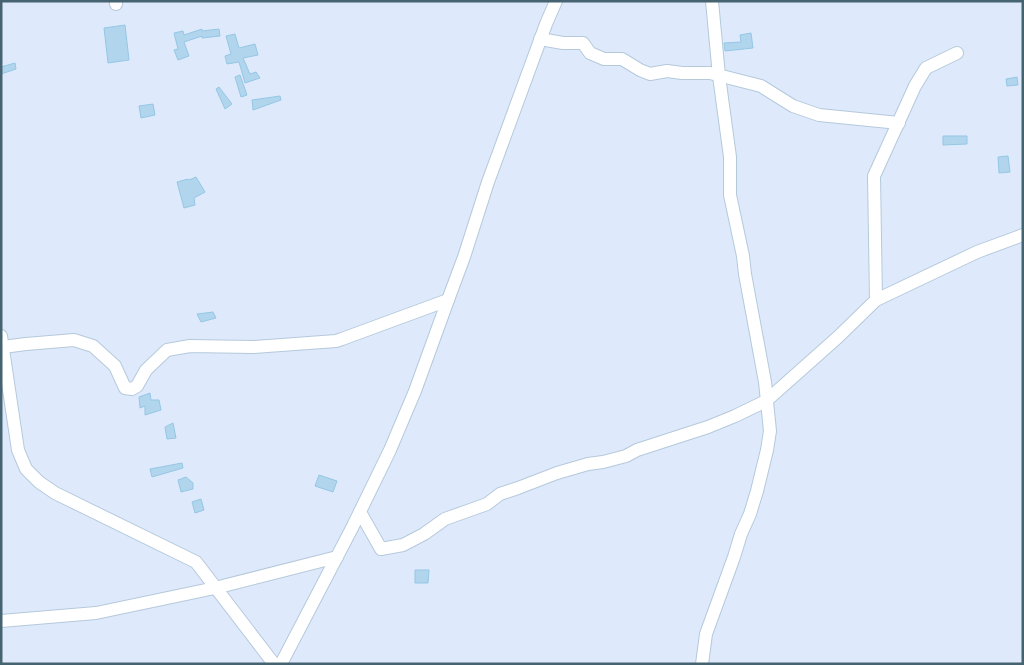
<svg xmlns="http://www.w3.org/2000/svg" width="1024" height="665" font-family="Karla,sans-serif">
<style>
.building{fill:#b1d5ed;stroke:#95c7e4}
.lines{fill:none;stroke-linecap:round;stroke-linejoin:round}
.minor-casing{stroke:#b5c9db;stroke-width:14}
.minor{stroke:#fff;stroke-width:12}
</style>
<rect width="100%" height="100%" fill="#deeafc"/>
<g class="building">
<polygon points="125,25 129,60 108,63 104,28"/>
<polygon points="202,29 202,31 219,29 220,36 202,38 202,36 184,42 189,56 178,60 174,50 178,49 174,33 183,31 184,35"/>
<polygon points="751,33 753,48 725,51 724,43 741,42 740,35"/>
<polygon points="235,34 239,48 255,44 258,55 243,58 250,74 256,72 260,78 245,83 239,62 227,64 225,56 231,54 226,36"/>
<polygon points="15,63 16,69 1,74 1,67"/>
<polygon points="240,75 247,95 241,97 235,77"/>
<polygon points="1017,77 1018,85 1007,86 1006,79"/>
<polygon points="219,87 232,104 225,109 216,89"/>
<polygon points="280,96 281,100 253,110 252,100"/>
<polygon points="153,104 155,115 141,118 139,106"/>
<polygon points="943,136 967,136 967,144 943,145"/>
<polygon points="1008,156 1010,172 999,173 998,157"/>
<polygon points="196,177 205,192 194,198 195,205 184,208 177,182 188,179 189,180"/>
<polygon points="213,312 216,318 201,322 197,314"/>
<polygon points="150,393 151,400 159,400 161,410 145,415 145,406 140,408 139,397"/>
<polygon points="173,423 176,438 167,439 165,427"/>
<polygon points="182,463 183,468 152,477 150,469"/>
<polygon points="319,475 337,481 333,492 315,486"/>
<polygon points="186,477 193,483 193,489 181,492 178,480"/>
<polygon points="201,499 204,510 195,513 192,502"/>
<polygon points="415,570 429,570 428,583 415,583"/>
</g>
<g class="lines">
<g class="minor-casing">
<g id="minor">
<polyline points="116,1 116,4"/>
<polyline points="540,39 563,43 583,43 590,53 604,59 622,59 640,70 650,74 667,71 682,73 710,73 761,86 793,106 819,115 899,123"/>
<polyline points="876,300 874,176 915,86 926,68 957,53"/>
<polyline points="1,336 18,450 26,469 39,482 55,493 196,562 274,664"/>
<polyline points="3,347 26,344 74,340 93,346 115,366 125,388 132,389 137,386 146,370 167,350 190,346 253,347 336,341 342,339 448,300"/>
<polyline points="360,512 381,549 403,545 424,534 445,519 487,504 500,494 518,488 557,473 588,464 603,462 626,456 637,450 708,427 735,416 766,401 838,337 876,300 977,252 1023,235"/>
<polyline points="1,621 96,613 215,588 337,557"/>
<polyline points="281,664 353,526 390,450 415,391 448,300 464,257 488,182 546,24 556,1"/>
<polyline points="702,664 706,634 734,557 741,534 750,514 757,491 767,450 770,431 765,382 745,274 743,256 730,195 730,157 719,76 712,1"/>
</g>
</g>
<use href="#minor" class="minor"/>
</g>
<rect width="1024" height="665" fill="none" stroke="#466372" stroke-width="5"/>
</svg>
